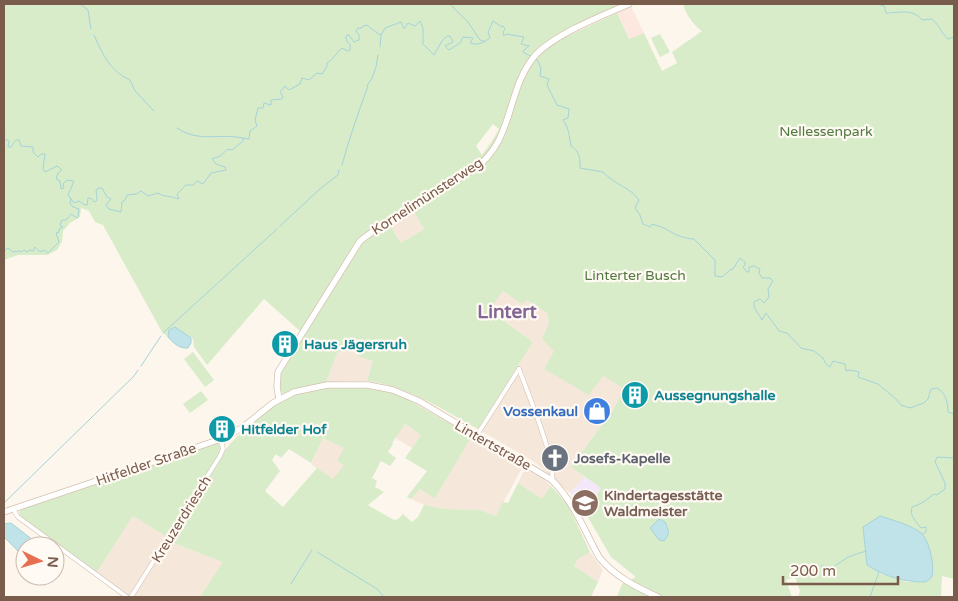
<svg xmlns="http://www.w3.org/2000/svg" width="958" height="601" font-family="'Varela Round',sans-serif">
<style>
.residential{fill:#f5e8da}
.commercial{fill:#fde8e0}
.education{fill:#f3e8fa}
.green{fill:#d8ecc9;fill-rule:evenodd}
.water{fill:#bfe3e8;stroke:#a5d3da}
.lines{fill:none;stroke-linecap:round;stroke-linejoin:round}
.stream{stroke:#a5d3da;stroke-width:1}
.street-casing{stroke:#d1beb0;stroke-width:5}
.secondary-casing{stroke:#d6c0b0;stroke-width:7}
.street{stroke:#fff;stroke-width:4}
.secondary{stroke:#fff;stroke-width:5.5}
.labels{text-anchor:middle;stroke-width:4.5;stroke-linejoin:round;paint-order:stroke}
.park-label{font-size:14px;fill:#537a41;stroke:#fffaf3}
.street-label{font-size:14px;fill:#7a5c4d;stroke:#fffaf3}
.culture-label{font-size:14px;font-weight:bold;fill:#0d838f;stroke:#fffaf3;text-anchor:start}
.shop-label{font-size:14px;font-weight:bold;fill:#366cbe;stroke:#fffaf3;text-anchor:end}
.worship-label{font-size:14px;font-weight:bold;fill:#5b616d;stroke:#fffaf3;text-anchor:start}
.education-label{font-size:14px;font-weight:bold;fill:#785e54;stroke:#fffaf3;text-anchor:start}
.district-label{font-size:19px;font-weight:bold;fill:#846695;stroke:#fffaf3}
</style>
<rect width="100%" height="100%" fill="#fdf6ec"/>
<g class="residential">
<polygon points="413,210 424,229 401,243 389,224"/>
<polygon points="503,291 522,304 526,299 547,313 549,323 542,339 555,351 544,369 603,376 624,389 613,410 571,467 585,477 570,493 536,463 478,429 533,342 489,309"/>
<polygon points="354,338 362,341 373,361 367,381 326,382 338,351"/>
<polygon points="405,424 421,435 412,448 395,438"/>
<polygon points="472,436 523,466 496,516 480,510 445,509 424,505 411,499 420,489 435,497"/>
<polygon points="323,438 345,448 344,465 333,480 311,464"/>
<polygon points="525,469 542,478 551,486 542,499 518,483"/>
<polygon points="133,516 167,537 168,541 224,562 200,597 123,597 94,575"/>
<polygon points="590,552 603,570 598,582 574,566 578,559"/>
</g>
<polygon class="commercial" points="631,6 644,33 629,39 617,13"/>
<polygon class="education" points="585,477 601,488 586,514 583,512 570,493"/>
<g class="green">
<path d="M4,4h621l-70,33 -10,6 -7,7 79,-37 12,26 15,-6 18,38 15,-8 -5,-11 30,-21c-8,-5 -17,-18 -19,-27h271v575l-12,-3 -1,21h-143l2,-6 -5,-14 -9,3 6,17h-175l5,-13 14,-7 -25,-20 -25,-43 15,-26 -30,-21 42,-57 11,-21 -21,-13 -14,19 -45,-26 10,-18 -12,-12 7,-16 -2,-10 -20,-13 -5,4 -19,-13 -14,19 44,32 -55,87c-35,-19 -70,-43 -111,-48l6,-20 -15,-5 4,-15 -8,-3 -10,9 -2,5 -4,-1 -12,31 -43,12c-5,-6 -3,-14 -2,-21l78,-128 10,-9 20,-12 12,19 23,-14 -11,-19 69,-44 -116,68 -66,97 -36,-32 -57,66 -13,-18 -1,-8 -18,-12 -7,6v4l-6,-5 -59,-107 -8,-3 -6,-11 -8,-3 -1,9 -10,6 -7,8 -1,11 -5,8 -10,5h-29l-14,5zM493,124l6,5 -7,12 -10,14 -6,-9zM928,548l5,20 -1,9 -6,5h-19l-29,-9z"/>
<polygon points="660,34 670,52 660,57 651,38"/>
<polygon points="193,352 214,380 205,387 184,359"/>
<path d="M330,387l35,1 33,6 74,42 -37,62 -15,-9 -9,10 -4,-2 20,-26 -22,-13 16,-23 -16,-11 -13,19 1,1 -5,8 8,6 -6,8 -9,-5 -9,17 5,3 -2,6 9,5 -16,13 3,2 23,13 4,-1 5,-5 9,8 6,-5 6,-12 21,4 35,1 16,6 7,-14 5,1 10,-20 24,16 9,-13 17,19 22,47 -12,7 -4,7 24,16 -7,15h-391l23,-35 -55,-21 58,-92c13,-17 49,-48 70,-55 11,-3 23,-5 34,-7zM323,438l21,10 -7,13 7,4 -11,14 -16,-11 -34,39 -18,-16 15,-20 -8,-11 4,-6 5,4 8,-9 22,14z"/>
<polygon points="201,391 208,400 190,413 183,404"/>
<polygon points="218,443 222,447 221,451 167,537 133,516 96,573 19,516 20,509"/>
</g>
<g class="water">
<path d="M175,327l16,11v5l-3,5c-8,1 -15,-5 -20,-11l1,-7z"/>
<path d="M880,516c10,3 37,11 43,19 8,12 11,29 9,42l-6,5c-22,0 -41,-5 -59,-17l-4,-38z"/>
<path d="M659,519l6,3c3,8 6,11 -1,19l-5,-1 -9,-12z"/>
<polygon points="11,523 33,540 30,546 25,546 25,555 22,555 4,537 4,524"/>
</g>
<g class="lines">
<g class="stream">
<polyline points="80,4 88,10 91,29"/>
<polyline points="450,4 468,22 480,40 484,41"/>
<path d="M878,4l6,2 2,7c12,0 27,-5 36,7l10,-1c8,7 9,14 16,20l6,-2"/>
<path d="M94,35c9,20 16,36 36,45l5,11 19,20"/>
<polyline points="380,47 381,35"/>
<path d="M535,59l3,2 3,7 -1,8 9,3 -2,6 10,20 12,4 -1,9 -5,2c6,8 6,16 8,26 9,6 9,12 9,22l23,4c12,13 27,15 36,28l-4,8 5,7 3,9 7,3 2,-3c4,2 9,2 12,4 10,6 17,10 30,11l21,21v16l7,1 8,-7 3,-1 7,-11 5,4v3l-2,2 4,5h2v-5l5,-1 6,3 -1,4 3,5h8l3,3 -5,8 1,8 -5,6 -4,-4 -6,3v5l8,13 4,-7 13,18 8,2 14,15 13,3 9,7 3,6 4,3 3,-6 12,3 1,7 4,-1 9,2 -1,5 20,7 18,15 5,6 9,3 14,-5 4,-4 3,-10 6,-1c9,5 11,15 11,24l6,2"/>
<path d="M177,128c22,15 41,5 66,10"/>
<polyline points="4,130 5,131 4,136"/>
<path d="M4,139l5,2 -1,6h3l5,-7h3l2,6 12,1v5l5,5 3,-3h4l-2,15 2,3 12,-6 5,4 -4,3 -2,6 4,2 1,8 3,-1 -1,-4 4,-4 7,1 -6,14 6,8 5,-2 6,4h2l1,-7h2l5,4 2,-2 -1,-10 3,-2h3l5,9 4,2 -5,6 3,4 12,3 1,-10 3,-2 2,-5 9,-1 5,-3 7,5 10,-3c5,4 14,3 21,6l-2,-5 9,-9h7l4,-4 6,3 8,-11 15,-3 -1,-3 -9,-3 -4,-5 8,-3 8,-7 4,1 11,-9v-3l6,1 1,-8 7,-5 -2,-6 3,-12h5l1,-5 7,2v-5l11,-1 1,-2 -3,-5 5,-6 4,4 11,-6 2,-6 7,2 8,-7 5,1 5,-8v-3c6,-3 10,-11 15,-15l6,3 2,-1v-6l-3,-2 -1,-5 1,-2h2l5,7 5,-2v-5l-3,-4 2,-3h4l1,-2 4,-1 10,8 4,2 4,-7 16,-6 3,7 4,-6 7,3 5,-5 3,7v16l11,11 8,-14 5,-5h3l3,6 -8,4 4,4 11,-7 3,-6 10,1 -3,5c8,3 14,-1 20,-5l-2,-6 5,-11 9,6 1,-1 2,3 -2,3 1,4 2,-2 18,3 -3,7 8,2 -6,5v1l9,5"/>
<path d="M342,165c7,-27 17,-54 26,-79h-1l5,-8 4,-11 2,-12"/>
<polyline points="280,226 321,188 338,175 339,170"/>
<polyline points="4,255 4,251 8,248 13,252 19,251 22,252 24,250 27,252 30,250 33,251 35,247 40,252 44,250 48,253 59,242 56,233 59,232 59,229 63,227 60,225 62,220 66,220 71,214 77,218 78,217 79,209 73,207 70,203 71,199"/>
<polyline points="163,333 277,229"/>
<polyline points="141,366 161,336"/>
<polyline points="4,503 134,376 138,370"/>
<path d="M922,534l4,-2v-5l-5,1c-5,-6 -12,-13 -9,-21l10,-4 12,-9 3,1 8,-6v-6l-10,-21 2,-5 17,1"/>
<polyline points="317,552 377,589 384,597"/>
<polyline points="821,566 833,567 848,557 866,551"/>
<polyline points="291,584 312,550"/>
<polyline points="870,597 879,572"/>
</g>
<g class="street-casing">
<g id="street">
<path d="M519,369c8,22 37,91 33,111"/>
<polyline points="477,435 519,369"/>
<polyline points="13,509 18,517 127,597"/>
<polyline points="131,597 220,456 223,449 221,439"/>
</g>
</g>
<g class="secondary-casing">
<g id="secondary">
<path d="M279,399l-2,-12 1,-15 82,-131 16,-12 97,-59c42,-30 32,-76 60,-112 17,-22 70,-43 96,-54"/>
<path d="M4,512l217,-73 21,-11 31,-25 21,-11 33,-7h41l25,5 26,11 133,79c23,24 31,48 47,77 15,19 37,30 59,40"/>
</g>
</g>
<use href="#street" class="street"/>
<use href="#secondary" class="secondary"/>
</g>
<defs>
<g id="building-disc" transform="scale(1.4375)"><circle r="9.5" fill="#0f9aa8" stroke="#fffaf3"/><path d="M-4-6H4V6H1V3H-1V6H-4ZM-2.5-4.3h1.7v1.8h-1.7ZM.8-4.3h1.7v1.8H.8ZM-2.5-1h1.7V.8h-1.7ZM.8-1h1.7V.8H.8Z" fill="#fff"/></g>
<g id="shop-disc" transform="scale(1.4375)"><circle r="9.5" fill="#3f7fe0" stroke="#fffaf3"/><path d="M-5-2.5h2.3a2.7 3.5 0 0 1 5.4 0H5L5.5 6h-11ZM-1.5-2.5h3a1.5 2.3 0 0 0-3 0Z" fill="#fff"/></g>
<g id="church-disc" transform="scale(1.4375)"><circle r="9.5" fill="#6b7280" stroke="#fffaf3"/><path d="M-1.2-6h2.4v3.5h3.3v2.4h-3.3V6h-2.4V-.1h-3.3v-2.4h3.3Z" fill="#fff"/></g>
<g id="school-disc" transform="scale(1.4375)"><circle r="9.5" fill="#8d6e63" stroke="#fffaf3"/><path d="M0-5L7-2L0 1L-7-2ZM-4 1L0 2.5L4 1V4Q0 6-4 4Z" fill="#fff"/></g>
</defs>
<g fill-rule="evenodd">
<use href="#building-disc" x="285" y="344"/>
<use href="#building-disc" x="635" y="395"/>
<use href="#shop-disc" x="597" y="411"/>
<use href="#building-disc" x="222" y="429"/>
<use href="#church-disc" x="555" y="458"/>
<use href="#school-disc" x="585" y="503"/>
</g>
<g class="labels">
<g class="park-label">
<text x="826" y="136">Nellessenpark</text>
<text x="635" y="280">Linterter Busch</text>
</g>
<g class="street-label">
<text transform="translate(427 196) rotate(-33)" y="5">Kornelimünsterweg</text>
<text transform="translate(493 445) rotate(30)" y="5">Lintertstraße</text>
<text transform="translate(146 464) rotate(-19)" y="5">Hitfelder Straße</text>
<text transform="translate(181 519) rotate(-58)" y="5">Kreuzerdriesch</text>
</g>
<g class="culture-label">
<text x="304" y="349">Haus Jägersruh</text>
<text x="654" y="400">Aussegnungshalle</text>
<text x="241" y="434">Hitfelder Hof</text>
</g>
<g class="shop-label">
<text x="578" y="416">Vossenkaul</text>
</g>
<g class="worship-label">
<text x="574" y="463">Josefs-Kapelle</text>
</g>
<g class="education-label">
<text x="604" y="500">Kindertagesstätte<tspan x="604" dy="16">Waldmeister</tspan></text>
</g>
<g class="district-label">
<text x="507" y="318">Lintert</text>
</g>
</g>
<rect width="958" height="601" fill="none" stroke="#7a5c4d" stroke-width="10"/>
<g transform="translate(40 561) rotate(95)"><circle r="24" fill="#fffaf3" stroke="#cabbb1"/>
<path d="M0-4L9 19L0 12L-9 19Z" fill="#e76f51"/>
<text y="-8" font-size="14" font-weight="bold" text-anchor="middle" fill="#7a5c4d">N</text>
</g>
<path d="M783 576v8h115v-8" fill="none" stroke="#7a5c4d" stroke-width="2.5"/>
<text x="790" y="576" font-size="15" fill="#7a5c4d" stroke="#fffaf3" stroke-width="4" paint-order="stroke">200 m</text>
</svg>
